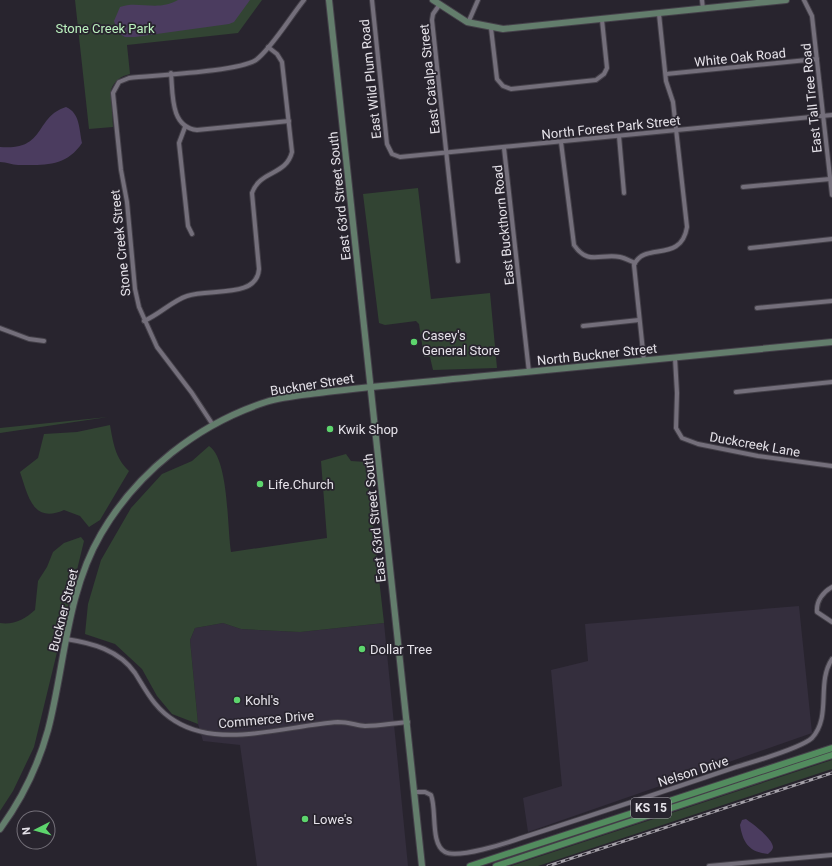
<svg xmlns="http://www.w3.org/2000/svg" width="832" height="866" font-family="Roboto,sans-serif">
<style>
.built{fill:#342e3d}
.green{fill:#324433}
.water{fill:#4b3c5f}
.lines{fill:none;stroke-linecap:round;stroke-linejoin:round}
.street-casing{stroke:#444049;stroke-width:6}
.secondary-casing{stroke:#444049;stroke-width:8}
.primary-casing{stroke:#444049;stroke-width:8}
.street{stroke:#746f7b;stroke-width:4}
.secondary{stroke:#637d6c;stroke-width:6}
.primary{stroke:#528c5e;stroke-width:6}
.rail-casing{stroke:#a4a0a8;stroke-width:3}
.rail{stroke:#28242e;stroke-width:1.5;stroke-dasharray:4.5;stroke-linecap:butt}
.poi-dot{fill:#5dd56d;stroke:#28242e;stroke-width:1.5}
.labels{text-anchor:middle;stroke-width:3.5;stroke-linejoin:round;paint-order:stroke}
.shield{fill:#28242e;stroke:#aca9b1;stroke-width:1}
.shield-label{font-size:12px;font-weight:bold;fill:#e5e2e9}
.park-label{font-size:13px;fill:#bbf1be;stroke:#28242e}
.street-label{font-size:13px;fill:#e5e2e9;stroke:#28242e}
.poi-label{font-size:13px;fill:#e5e2e9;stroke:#28242e;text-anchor:start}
</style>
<rect width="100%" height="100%" fill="#28242e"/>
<g class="built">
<polygon points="799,606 812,733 528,832 523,798 562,786 551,670 588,661 585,624"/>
<polygon points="223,623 241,629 300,632 384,623 408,866 257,866 240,745 203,741 198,724 190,640 195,628"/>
</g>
<g class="green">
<path d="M75,0h187l-24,33 -111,12 3,29c-9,2 -16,7 -19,16l2,37 -24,2z"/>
<polygon points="418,188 431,299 490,293 497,368 433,370 430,357 424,357 419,324 416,321 385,325 379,323 363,194"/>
<polygon points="108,417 0,433 0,428"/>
<path d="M110,425c3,17 5,33 19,46l-29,49 -11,7 -9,-11 -16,-6c-31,14 -36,-14 -44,-38l18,-14 6,-24 33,-2z"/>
<path d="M209,446c20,13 18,82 22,106l96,-14 -6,-77 25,-7 5,7 15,1 18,161 -84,9 -59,-3 -18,-6 -28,5 -5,12 8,84 -26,-10 -15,-18 -15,-27 -27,-25 -30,-10 3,-30 13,-44 30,-52 31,-34 30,-13z"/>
<path d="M81,537l3,4 -50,206 -21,44 -13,20v-188c14,2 25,-4 35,-13l3,-29 9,-14 6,-15 11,-9z"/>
<polygon points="832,760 832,769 538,866 511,866"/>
</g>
<g class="water">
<path d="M178,0h72l-16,22 -5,2 -94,13h-10l-7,-4 -4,-12 6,-14c18,-7 37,5 58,-7z"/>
<path d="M66,107c14,6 13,22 16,36 -16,24 -37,22 -64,22 -6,0 -11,-3 -18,-3v-15c47,4 34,-30 66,-40z"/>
<path d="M746,819c7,5 26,19 27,28 0,3 -3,5 -5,7 -19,-2 -25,-11 -28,-29l2,-5z"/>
</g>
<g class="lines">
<g class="street-casing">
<g id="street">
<polyline points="372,0 387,144 392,154 400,157 832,115"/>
<polyline points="702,0 703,9"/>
<polyline points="804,0 812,16 832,195"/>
<polyline points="440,4 433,14 432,20 458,261"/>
<polyline points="468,23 478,0"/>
<polyline points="491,28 497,79 503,86 511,89 596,80 604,74 607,68 602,20"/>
<path d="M171,73c2,21 -1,54 26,57l92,-9"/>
<polyline points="666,74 817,59"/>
<polyline points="185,127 179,143 188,226 192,234"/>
<polyline points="619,136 624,193"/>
<path d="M561,142l13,103c14,21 27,8 46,12 5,1 10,4 15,6"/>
<polyline points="504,148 529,372"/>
<polyline points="743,187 830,179"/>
<polyline points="750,248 832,239"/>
<polyline points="757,308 832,301"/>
<path d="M144,321c16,-7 28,-20 43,-25 22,-8 70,3 72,-27l-7,-76c8,-23 34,-17 40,-41l-10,-90 -5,-8 -9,-7"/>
<polyline points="583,326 639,320"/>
<polyline points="0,328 29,339 44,341"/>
<polyline points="675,358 677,393 676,428 682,438 698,444 758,456 832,466"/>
<path d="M644,361l-10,-96c10,-24 47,-1 53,-38l-14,-125 -7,-21 -7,-67"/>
<polyline points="736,392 832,382"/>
<path d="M213,425l-21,-32 -35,-46 -18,-40 -4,-18 -8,-87 -6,-32 -8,-77 6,-11 10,-4c26,-3 108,-6 127,-18 15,-11 35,-44 48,-60"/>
<path d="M832,587c-9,5 -16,14 -15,25l15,10"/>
<path d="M66,639c26,4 53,11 69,34 12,19 20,36 40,48 46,29 113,4 163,1 10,0 18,3 27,4 14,0 29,-3 43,-4"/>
<path d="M415,792h10l6,3c6,15 -1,49 14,57 13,7 62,-9 76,-14 72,-23 144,-47 215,-71 17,-5 65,-19 76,-29 20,-22 4,-55 20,-79"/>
<polyline points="709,866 832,855"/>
</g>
</g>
<g class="secondary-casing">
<g id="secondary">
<polyline points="329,0 422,866"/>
<polyline points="433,0 467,22 503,29 786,0"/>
<path d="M0,829c22,-30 38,-63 48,-99 17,-65 18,-136 53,-196 36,-62 97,-110 165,-132 19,-6 40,-7 60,-10 49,-6 99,-10 148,-15 120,-11 239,-23 358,-35"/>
</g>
</g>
<g class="primary-casing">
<g id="primary">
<polyline points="470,866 832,748"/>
<polyline points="496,866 832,755"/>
</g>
</g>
<use href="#street" class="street"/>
<use href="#secondary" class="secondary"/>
<use href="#primary" class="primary"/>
<g class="rail-casing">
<polyline id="rail" points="548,866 832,773"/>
</g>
<use href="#rail" class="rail"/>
</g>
<g class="poi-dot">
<circle cx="414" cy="342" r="4"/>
<circle cx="330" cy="429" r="4"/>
<circle cx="260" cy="484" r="4"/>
<circle cx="362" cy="649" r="4"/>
<circle cx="237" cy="700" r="4"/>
<circle cx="305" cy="819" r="4"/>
</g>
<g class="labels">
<rect class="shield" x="631" y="798" width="40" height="20" rx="3"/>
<g class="shield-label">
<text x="651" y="812">KS 15</text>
</g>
<g class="park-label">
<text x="105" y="33">Stone Creek Park</text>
</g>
<g class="street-label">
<text transform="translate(740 57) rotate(-6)" y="5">White Oak Road</text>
<text transform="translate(370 79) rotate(-96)" y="5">East Wild Plum Road</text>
<text transform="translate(429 79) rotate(-96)" y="5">East Catalpa Street</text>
<text transform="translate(811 98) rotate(-96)" y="5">East Tall Tree Road</text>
<text transform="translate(611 127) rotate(-6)" y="5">North Forest Park Street</text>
<text transform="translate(339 196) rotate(-96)" y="5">East 63rd Street South</text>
<text transform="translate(503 225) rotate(-96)" y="5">East Buckthorn Road</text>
<text transform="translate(120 243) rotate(-96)" y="5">Stone Creek Street</text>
<text transform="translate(597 354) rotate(-6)" y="5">North Buckner Street</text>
<text transform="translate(312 384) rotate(-9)" y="5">Buckner Street</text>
<text transform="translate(755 444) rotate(10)" y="5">Duckcreek Lane</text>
<text transform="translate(374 518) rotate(-96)" y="5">East 63rd Street South</text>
<text transform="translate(63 610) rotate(-76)" y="5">Buckner Street</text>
<text transform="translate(266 719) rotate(-5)" y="5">Commerce Drive</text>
<text transform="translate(693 771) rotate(-18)" y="5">Nelson Drive</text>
</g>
<g class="poi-label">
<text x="422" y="340">Casey's<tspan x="422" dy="15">General Store</tspan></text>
<text x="338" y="434">Kwik Shop</text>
<text x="268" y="489">Life.Church</text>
<text x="370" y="654">Dollar Tree</text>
<text x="245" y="705">Kohl's</text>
<text x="313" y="824">Lowe's</text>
</g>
</g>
<g transform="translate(36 830) rotate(264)"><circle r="19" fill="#28242e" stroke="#747079"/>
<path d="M0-3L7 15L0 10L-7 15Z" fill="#5dd56d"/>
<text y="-6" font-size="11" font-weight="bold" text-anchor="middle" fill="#e5e2e9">N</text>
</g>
</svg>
